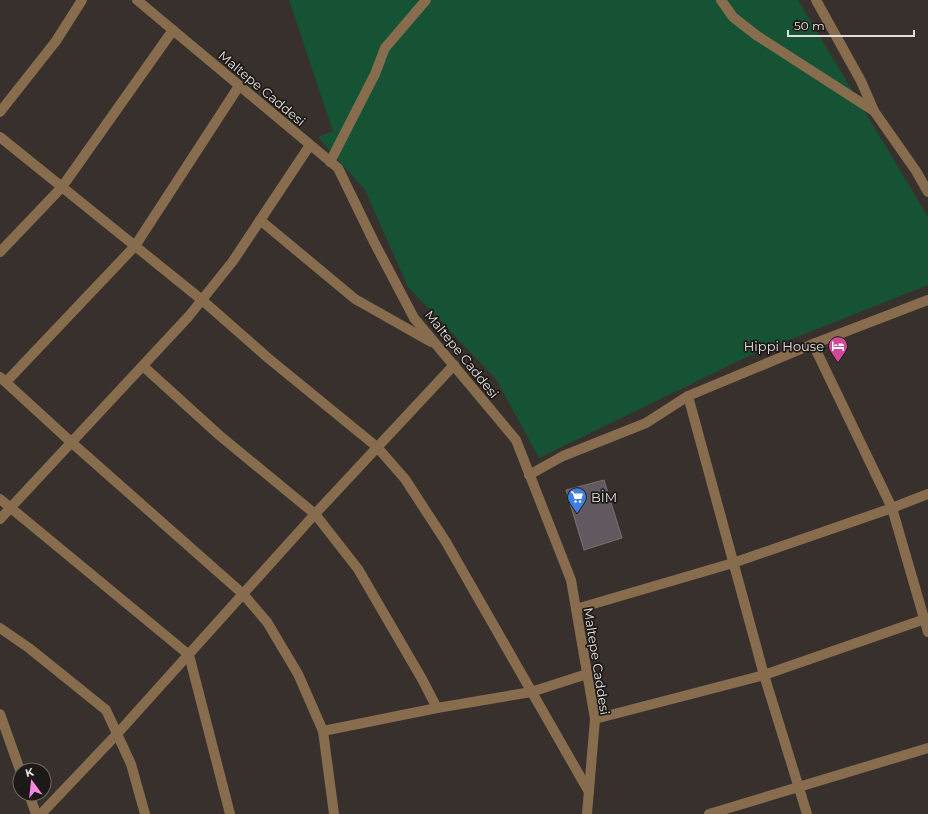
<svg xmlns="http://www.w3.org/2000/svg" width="928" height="814" font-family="Montserrat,sans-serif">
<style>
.green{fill:#165334}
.building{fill:#61595f;stroke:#797177}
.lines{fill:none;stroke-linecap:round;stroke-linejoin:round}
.minor{stroke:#876c4e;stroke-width:10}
.labels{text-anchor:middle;stroke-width:3.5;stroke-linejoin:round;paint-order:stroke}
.street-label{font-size:13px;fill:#e3dedb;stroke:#1d1917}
.poi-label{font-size:13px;fill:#e3dedb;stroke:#1d1917;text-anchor:end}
</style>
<rect width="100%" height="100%" fill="#38302c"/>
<polygon class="green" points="289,0 798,0 928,217 928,285 751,355 539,458 496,379 408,287 365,190 318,137 333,131"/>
<polygon class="building" points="604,480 622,538 584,550 566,490"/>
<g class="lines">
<g class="minor">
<polyline points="137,0 338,168 374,242 414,318 516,440 571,580 595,719 587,814"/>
<polyline points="721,0 733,17 756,35 874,111"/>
<polyline points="816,0 861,81 874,111 916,171 928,192"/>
<polyline points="0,112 56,41 82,0"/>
<polyline points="0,137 202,300 268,358 377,447 405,479 446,542 589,792"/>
<polyline points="330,162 375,74 385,48 426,0"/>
<polyline points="260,220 355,299 431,342"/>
<polyline points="0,252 62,187 173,30"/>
<polyline points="813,344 892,508 928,632"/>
<polyline points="143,366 219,435 315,514 358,569 422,679 437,708"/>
<polyline points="0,377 71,442 243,594 267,622 298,674 323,731 334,814"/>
<polyline points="6,382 135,246 239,86"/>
<polyline points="688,396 764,675 807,814"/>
<polyline points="529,475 563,456 646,423 688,396 813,344 928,300"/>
<polyline points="0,499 189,655 230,814"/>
<polyline points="0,519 189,316 233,261 310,145"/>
<polyline points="576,609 733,563 892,508 928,494"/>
<polyline points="0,628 29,648 106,710 131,764 145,814"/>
<polyline points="0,714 20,770"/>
<polyline points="595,719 764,675 928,618"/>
<polyline points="323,731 437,708 531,692 587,674"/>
<polyline points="29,794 36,814"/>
<polyline points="41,814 117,734 315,514 454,365"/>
<polyline points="709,814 928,748"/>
</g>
</g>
<defs>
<g id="hotel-pin" transform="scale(1)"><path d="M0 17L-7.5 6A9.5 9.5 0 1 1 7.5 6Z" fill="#d1479c" stroke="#1d1917"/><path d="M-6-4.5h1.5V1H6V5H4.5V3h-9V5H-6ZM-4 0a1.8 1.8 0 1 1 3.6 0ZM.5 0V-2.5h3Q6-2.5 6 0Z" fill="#fff"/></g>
<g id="supermarket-pin" transform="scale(1)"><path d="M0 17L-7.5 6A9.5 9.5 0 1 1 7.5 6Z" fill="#3f7fe0" stroke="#1d1917"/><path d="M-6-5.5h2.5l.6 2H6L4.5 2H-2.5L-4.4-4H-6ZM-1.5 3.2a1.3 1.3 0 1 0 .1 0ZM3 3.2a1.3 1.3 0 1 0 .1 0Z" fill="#fff"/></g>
</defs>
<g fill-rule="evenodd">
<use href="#hotel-pin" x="838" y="346"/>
<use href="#supermarket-pin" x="577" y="497"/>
</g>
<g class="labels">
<g class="street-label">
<text transform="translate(262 88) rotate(40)" y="5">Maltepe Caddesi</text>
<text transform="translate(462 354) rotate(51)" y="5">Maltepe Caddesi</text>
<text transform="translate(597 661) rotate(81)" y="5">Maltepe Caddesi</text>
</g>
<g class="poi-label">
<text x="824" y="351">Hippi House</text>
<text x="591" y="502" text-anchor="start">BİM</text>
</g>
</g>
<g transform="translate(32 782) rotate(345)"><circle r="19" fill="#1d1917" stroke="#6c6865"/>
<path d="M0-3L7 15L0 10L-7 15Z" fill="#fc86e4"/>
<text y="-6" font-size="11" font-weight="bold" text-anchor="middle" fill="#e3dedb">K</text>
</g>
<path d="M788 30v6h126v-6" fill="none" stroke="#e3dedb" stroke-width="2"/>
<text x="794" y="30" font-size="12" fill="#e3dedb" stroke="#1d1917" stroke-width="3" paint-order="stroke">50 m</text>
</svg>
